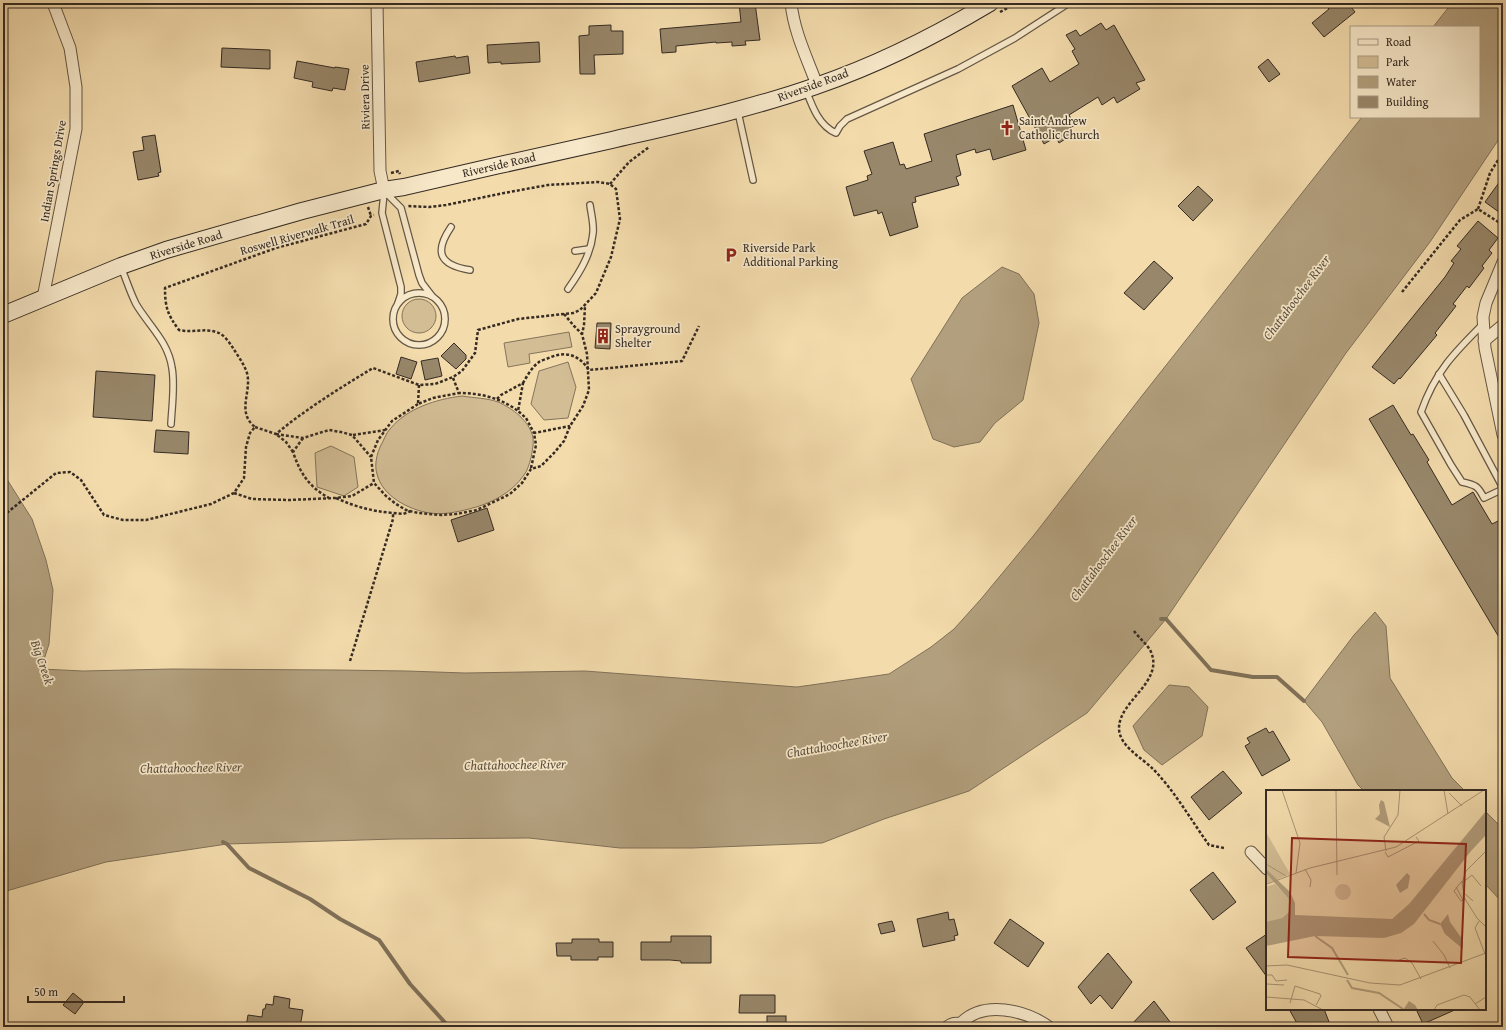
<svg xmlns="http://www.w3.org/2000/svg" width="1506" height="1030" font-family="'Gentium Book Plus',serif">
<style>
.green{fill:#d3bd95;stroke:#84745c}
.water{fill:#b29f7d;stroke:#807159}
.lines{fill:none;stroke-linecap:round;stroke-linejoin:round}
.stream{stroke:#807159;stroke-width:4}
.building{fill:#98876a;stroke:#352b23}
.lane-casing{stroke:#645745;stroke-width:8}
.street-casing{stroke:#645745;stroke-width:13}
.secondary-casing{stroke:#352b23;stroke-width:18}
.path{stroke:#352b23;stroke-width:2.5;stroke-dasharray:3 2;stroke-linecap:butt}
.lane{stroke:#f7e8c9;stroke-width:5.5}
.street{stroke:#f7e8c9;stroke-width:11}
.secondary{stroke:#f7e8c9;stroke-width:16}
.labels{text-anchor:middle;stroke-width:3.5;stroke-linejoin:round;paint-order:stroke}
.street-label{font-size:12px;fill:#352b23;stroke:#f7e8c9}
.poi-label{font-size:12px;fill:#352b23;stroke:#f7e8c9;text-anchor:start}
.water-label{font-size:13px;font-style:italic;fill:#5a4e3e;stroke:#f7e8c9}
.inset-river{fill:none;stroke:#b29f7d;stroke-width:2}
.inset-road{fill:none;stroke:#a79575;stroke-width:1}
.view{fill:#8f2418;fill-opacity:0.15;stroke:#8f2418;stroke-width:2}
.inset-edge{fill:none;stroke:#352b23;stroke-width:2}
</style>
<rect width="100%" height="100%" fill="#f3dbac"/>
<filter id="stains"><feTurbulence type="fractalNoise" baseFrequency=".005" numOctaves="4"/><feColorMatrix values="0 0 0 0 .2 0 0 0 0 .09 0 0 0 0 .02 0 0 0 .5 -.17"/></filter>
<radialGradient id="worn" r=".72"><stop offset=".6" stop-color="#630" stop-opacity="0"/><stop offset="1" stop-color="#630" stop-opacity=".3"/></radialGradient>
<g class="green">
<circle cx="419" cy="316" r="17"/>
<polygon points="569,332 572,347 529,354 530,363 508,367 504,343"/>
<polygon points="568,362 576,387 568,418 544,420 531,404 539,371"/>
<path d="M462,396c12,2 25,2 36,6 14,6 32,19 35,36 1,7 -1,13 -2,20 -2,6 -3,12 -7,17 -12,18 -34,29 -55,34 -12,3 -26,6 -39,4 -21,-3 -48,-17 -53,-39 -3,-9 0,-21 4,-29 3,-5 5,-12 9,-16 17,-21 47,-30 72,-33z"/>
<polygon points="331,446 354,457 358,487 344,496 317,487 315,453"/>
</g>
<g class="water">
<polygon points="1452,3 1503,3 1503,133 1430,242 1346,353 1166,619 1087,713 969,791 884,819 822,843 692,848 620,848 529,838 395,839 227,844 106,862 3,892 3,598 7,585 3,572 3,473 32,519 46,560 53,590 49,644 41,669 83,671 172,669 336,670 407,671 465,673 585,671 797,687 889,674 931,647 954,629 981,599 1034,535 1141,397 1362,117 1479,117 1479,27 1433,27"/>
<polygon points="1002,267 1019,274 1034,294 1039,323 1023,400 995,423 980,442 954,447 933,439 911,379 962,298"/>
<polygon points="1375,612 1386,626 1390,678 1452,778 1465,791 1364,791 1358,785 1322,722 1304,701 1354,635"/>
<polygon points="1169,685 1189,687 1208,707 1202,736 1162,765 1144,750 1133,726"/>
<polygon points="1485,811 1503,829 1503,903 1485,884"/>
</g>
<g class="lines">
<g class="stream">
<polyline points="1161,619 1166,619 1211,670 1253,677 1277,677 1304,701"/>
<polyline points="223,842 227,844 249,868 310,899 340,919 379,940 410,984 449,1027"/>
</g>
</g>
<g class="building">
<polygon points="739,3 755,3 760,40 745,41 746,45 732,46 732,42 716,43 716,42 676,46 676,52 662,53 660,29 741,22"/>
<polygon points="1324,3 1348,3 1355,12 1324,37 1312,23 1329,9"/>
<polygon points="1101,23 1106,30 1114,25 1145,80 1136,83 1140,89 1117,103 1114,97 1102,105 1098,97 1069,115 1075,125 1067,130 1070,136 1059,143 1056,137 1044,144 1012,86 1042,68 1050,82 1079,64 1072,51 1075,49 1066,35 1076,30 1080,36"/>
<polygon points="611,25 611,31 623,31 623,54 594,55 595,74 580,74 579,36 589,35 589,26"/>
<polygon points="539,42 540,62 501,64 501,62 488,63 487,45"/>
<polygon points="222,48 270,50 270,69 221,67"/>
<polygon points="455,56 456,58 468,56 470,73 419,82 416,62"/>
<polygon points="1268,59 1280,74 1269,82 1258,67"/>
<polygon points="297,61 335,68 335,67 349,69 345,90 333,88 332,91 312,87 313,82 294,78"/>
<polygon points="1013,105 1026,150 993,160 990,149 976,153 975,149 956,155 961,175 956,177 959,185 915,197 916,202 912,203 918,227 890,236 882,212 878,214 877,210 854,216 846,187 868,180 867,176 872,174 864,151 893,142 900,165 904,164 906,169 932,161 924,134"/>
<polygon points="155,135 161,172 158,173 159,176 138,180 133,152 144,150 142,137"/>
<polygon points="1503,177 1503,215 1485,202"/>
<polygon points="1198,186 1213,200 1193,221 1178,206"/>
<polygon points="1478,221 1498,238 1489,250 1492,253 1482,266 1484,268 1469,288 1467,286 1453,304 1456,306 1435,333 1437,335 1400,379 1399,378 1394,384 1372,367 1445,277 1454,263 1451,261 1461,249 1457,246"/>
<polygon points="1154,261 1173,278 1144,310 1124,293"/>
<polygon points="597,323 611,323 610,349 595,348"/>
<polygon points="454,343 466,355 466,359 456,369 441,356"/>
<polygon points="401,357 417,362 411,379 396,374"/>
<polygon points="438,358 442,376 425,380 421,361"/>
<polygon points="96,371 155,375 152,421 93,417"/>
<polygon points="1393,405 1411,435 1413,434 1429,460 1427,462 1452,505 1473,492 1492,524 1498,521 1503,528 1503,644 1369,419"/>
<polygon points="156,430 189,432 188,454 154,452"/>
<polygon points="487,508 494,530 458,542 451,520"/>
<polygon points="1266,728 1269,733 1273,731 1290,760 1262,776 1245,746 1250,743 1247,738"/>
<polygon points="1223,771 1242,793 1209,820 1191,797"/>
<polygon points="1213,872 1236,902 1213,920 1190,890"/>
<polygon points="948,912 949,920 954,919 958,935 954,936 955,940 923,947 917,919"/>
<polygon points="1010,919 1044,943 1028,967 994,943"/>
<polygon points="892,921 895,931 881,934 878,924"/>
<polygon points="1267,934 1267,977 1246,948"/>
<polygon points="671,936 711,936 711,963 681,963 681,961 670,960 641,960 641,942 671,942"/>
<polygon points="572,939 599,939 599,942 613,942 613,957 598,957 598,960 571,960 571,956 557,956 556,943 572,943"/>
<polygon points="1108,953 1132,982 1112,1009 1100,995 1091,1004 1078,987"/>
<polygon points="73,993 84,1002 75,1014 63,1005"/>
<polygon points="740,995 775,995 775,1013 739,1013"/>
<polygon points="274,996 290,999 289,1008 303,1010 300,1027 246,1027 248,1015 262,1017 263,1009 265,1009 266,1004 273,1005"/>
<polygon points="1154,1001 1174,1027 1129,1027"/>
<polygon points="1289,1009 1324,1009 1331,1027 1299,1027"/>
<polygon points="1416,1009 1457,1009 1423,1024"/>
<rect x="767" y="1016" width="19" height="11"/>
</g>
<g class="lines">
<g class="lane-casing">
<g id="lane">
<path d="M806,90c6,16 13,36 30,43l4,-7 7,-7 111,-50 57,-31 54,-35"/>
<polyline points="738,112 753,180"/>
<polyline points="385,192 401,208 419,275 422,283 432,296"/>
<polyline points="384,193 382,213 401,287 401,294 398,303"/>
<path d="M451,227c-17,25 -12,38 19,43"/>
<polyline points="575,251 589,249"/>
<path d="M121,267c5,12 9,25 15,37 13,22 32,37 36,64 3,17 0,38 -1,56"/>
<path d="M568,289c12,-17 23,-35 25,-56 1,-9 -2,-20 -3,-28"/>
<circle cx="419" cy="319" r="26"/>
<path d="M1483,324c-29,29 -48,48 -62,88l30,53 11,17c14,3 16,4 22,16l19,-9"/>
<polyline points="1439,374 1464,415 1503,488"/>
</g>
</g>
<g class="street-casing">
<g id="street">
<polyline points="377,3 380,171 384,190"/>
<path d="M791,3c3,29 16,55 26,82"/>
<polyline points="1503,262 1486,303 1483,317 1485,348 1503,435"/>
<polyline points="43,298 76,129 76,87 70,48 53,3"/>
<polyline points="1484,341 1503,325"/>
<polyline points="1251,852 1267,869"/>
<polyline points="1379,1009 1388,1027"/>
<path d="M961,1023c23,-23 64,-13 88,4"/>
<path d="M947,1027c6,-5 13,-5 19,0"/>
</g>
</g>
<g class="secondary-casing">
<path id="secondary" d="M3,315l118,-49 45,-16 136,-39 82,-21 20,-3c69,-16 139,-32 208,-47 69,-16 138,-31 204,-54 61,-21 119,-50 174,-83"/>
</g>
<g class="path">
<polyline points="1000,12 1017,3"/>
<polyline points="391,173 399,171 400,174"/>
<polyline points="610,184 629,162 649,147"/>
<polyline points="368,207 371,216"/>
<polyline points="1478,209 1490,173 1503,152"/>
<polyline points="1402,292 1460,220 1478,209 1503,225"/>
<polyline points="564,314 574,326 582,334"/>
<path d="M453,378l6,15c21,0 42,5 59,18"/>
<path d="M523,383c4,-7 9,-16 16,-21 3,-2 8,-3 12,-5 16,-6 28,-2 38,13l93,-9 17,-35"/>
<polyline points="419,385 418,404 433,398 459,393"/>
<polyline points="497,399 501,395 523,383 518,411 526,418 534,433"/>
<polyline points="418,404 392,421 378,440 373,452 371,457 374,483 386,496 396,504 406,510 418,513 441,515 456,514 477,510 510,494 522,483 531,469 541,466 554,453 564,441 570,426 583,406 589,390 587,354 582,334 584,325 585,306"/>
<path d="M255,427l21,7c30,-25 64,-46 97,-66l46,17 16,-1 18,-7 9,-6 13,-18 3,-23 40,-11 55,-6 7,-3 16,-17 15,-36 9,-38 -4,-30 -6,-5 -12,-2 -50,3 -44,8 -58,12 -17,2 -21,-1"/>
<polyline points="353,435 385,430"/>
<path d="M303,438l-10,14c7,21 16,35 36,46"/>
<polyline points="293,452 286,442 276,434 303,438 329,430 341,432 352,435 371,457"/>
<polyline points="531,468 536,445 534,433 570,426"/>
<polyline points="234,493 252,499 289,500 335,498 352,496 374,483"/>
<path d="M336,498c20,9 35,13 57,15"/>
<path d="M3,516l53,-43 14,-1 11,8 23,35 19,5h23l65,-16 23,-11 10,-15 2,-31 4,-14 5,-6c-19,-15 -3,-35 -8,-54 -3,-9 -9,-17 -14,-25 -4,-6 -9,-14 -17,-16 -11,-4 -24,1 -37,-2 -11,-15 -14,-22 -14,-42l111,-40 90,-24 5,-8 3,-1"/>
<path d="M1134,631c5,7 14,14 17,21 13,30 -32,49 -32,76 0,18 22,29 34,41 21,21 38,51 56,76l15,3"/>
<polyline points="350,661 393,519 393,513 403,514 411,511"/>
</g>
<use href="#lane" class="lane"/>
<use href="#street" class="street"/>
<use href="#secondary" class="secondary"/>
</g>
<defs>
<g id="church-bare" transform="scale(1.2)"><path d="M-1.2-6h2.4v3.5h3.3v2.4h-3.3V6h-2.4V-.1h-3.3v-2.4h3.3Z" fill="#8f2418" stroke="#f7e8c9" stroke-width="2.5" paint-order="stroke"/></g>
<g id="parking-bare" transform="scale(1.2)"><path d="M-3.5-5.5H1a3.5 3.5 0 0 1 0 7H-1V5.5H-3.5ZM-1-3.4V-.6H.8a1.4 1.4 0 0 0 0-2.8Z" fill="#8f2418" stroke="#f7e8c9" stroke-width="2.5" paint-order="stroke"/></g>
<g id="building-bare" transform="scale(1.2)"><path d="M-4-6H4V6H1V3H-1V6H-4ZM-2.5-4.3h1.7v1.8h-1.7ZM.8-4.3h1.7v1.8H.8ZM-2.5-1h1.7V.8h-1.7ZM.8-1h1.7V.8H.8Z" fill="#8f2418" stroke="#f7e8c9" stroke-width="2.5" paint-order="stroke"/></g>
</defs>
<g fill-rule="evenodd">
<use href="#church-bare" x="1007" y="128"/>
<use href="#parking-bare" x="731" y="255"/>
<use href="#building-bare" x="603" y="336"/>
</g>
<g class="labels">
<g class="street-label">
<text transform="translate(813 85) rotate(-20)" y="4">Riverside Road</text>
<text transform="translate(365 97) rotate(-91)" y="4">Riviera Drive</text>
<text transform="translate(499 165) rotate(-13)" y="4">Riverside Road</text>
<text transform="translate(53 171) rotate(-80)" y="4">Indian Springs Drive</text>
<text transform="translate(297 235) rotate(-16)" y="4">Roswell Riverwalk Trail</text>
<text transform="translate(186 245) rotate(-17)" y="4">Riverside Road</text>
</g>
<g class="poi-label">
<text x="1019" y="125">Saint Andrew<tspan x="1019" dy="14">Catholic Church</tspan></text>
<text x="743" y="252">Riverside Park<tspan x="743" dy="14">Additional Parking</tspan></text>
<text x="615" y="333">Sprayground<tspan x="615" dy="14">Shelter</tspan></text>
</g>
<g class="water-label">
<text transform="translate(1296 297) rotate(-53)" y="5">Chattahoochee River</text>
<text transform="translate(1103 558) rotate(-53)" y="5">Chattahoochee River</text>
<text transform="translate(43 662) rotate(71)" y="5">Big Creek</text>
<text transform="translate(837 744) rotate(-10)" y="5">Chattahoochee River</text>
<text transform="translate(515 764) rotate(-1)" y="5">Chattahoochee River</text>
<text transform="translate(191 767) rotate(-1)" y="5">Chattahoochee River</text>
</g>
</g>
<g transform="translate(1266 790)">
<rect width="220" height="220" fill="#f3dbac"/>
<path d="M0,42l24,42 -24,10zM9,94l13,14 3,7 -2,7 -7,6 -15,4 -1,-35zM69 102a8 8 0 1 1 16 0a8 8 0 1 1-16 0Z" fill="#d3bd95"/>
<path d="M115,10l3,2 6,25 -15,-8 5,-5 -1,-9zM220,21v24l-15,16 -57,73 -13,9 -17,5 -69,-2 -49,10v-24l16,-4 7,-6 2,-7 -3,-7 -22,-25v-4l24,23 5,11v12l97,4 17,-15zM141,83l3,3 -2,12 -8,5 -4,-8zM182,124l2,8 13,18v9l-18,-15 -5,-10zM143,211l6,4 3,5h-15z" fill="#b29f7d"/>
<path class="inset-river" d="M158,124l5,6 11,4M49,146l17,12 16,27M81,190l5,8 27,5 24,16"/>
<path class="inset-road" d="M16,0l18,53 -4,30M70,0l1,85M178,0l4,24M183,3l13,13M120,61l-2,-14 14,-22 2,-25M220,61l-20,20 -4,12 3,16 12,19 9,9M119,62l3,5 31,-16 -3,-4M0,74l20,12M39,79l6,11 -1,7M196,91l-8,10 7,10 4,-2M196,93l10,-8 9,11M1,94l43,-16 86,-21 88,-57M190,97l7,13M197,102l10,9M213,131l-4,7 10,26M167,151l11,14 6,13M133,170l6,-2 7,5 9,16M0,176l21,-1 83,18 30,2 86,-32M0,185h6l4,6 11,-1M0,194l18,1M0,207l38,3 19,10M24,213l5,-17 25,8 1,2 -5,9M209,214l11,-7M168,220l3,-5 27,-10 6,2 10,13"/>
<path class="view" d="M26,48l174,6 -5,119 -173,-6z"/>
<rect width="220" height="220" class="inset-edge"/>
</g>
<rect width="1506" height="1030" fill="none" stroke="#f3dbac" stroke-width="16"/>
<rect x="4" y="4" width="1498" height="1022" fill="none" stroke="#352b23" stroke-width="2"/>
<rect x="8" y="8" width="1490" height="1014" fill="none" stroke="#352b23"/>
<rect x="1350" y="26" width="130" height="92" fill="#f7e8c9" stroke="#a99c87"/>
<rect x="1358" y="39" width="20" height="6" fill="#f7e8c9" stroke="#a99c87"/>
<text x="1386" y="46" font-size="12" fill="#352b23">Road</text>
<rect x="1358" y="56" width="20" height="12" fill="#d3bd95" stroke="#a99c87"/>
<text x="1386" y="66" font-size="12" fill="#352b23">Park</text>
<rect x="1358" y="76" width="20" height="12" fill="#b29f7d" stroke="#a99c87"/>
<text x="1386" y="86" font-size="12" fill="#352b23">Water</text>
<rect x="1358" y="96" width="20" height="12" fill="#98876a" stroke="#a99c87"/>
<text x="1386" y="106" font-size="12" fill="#352b23">Building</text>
<path d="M28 996v6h96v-6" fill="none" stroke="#352b23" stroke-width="2"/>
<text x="34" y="996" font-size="12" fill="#352b23" stroke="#f7e8c9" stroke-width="3" paint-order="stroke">50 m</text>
<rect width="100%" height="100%" filter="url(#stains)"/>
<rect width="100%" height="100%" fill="url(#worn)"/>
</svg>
